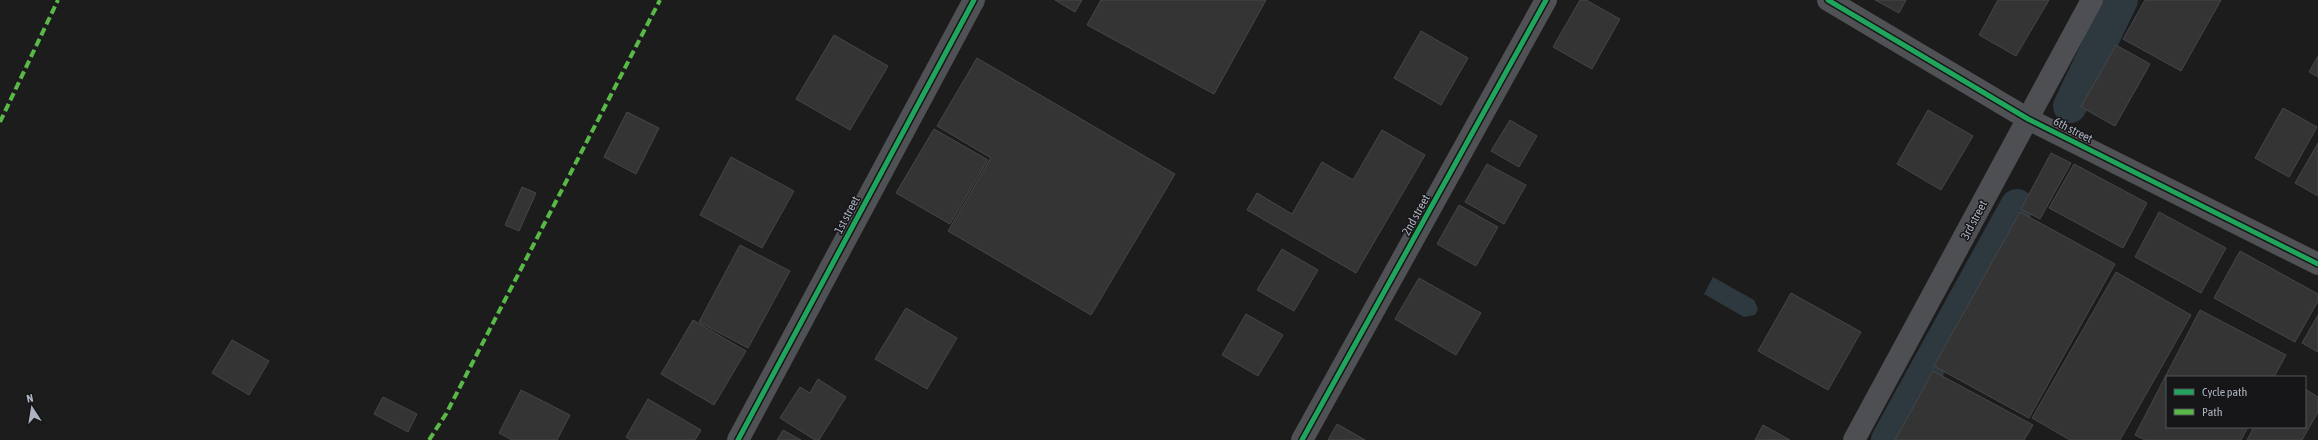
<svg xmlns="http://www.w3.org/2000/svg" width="2318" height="440" font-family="'Asap Condensed',sans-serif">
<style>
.water{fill:#2d383f}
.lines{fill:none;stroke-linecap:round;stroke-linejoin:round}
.canal{stroke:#2d383f;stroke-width:34}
.building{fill:#343435;stroke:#454648}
.minor{stroke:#505155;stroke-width:22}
.secondary{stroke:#4e4f53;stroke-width:22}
.quiet{stroke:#58b947;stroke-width:4;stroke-dasharray:8 4;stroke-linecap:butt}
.cycleway-casing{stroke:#161619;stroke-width:8}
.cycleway{stroke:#20a55d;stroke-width:5}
.labels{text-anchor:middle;stroke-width:3;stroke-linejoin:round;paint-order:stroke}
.street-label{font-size:12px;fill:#acb2be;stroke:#161619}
</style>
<rect width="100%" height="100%" fill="#1c1c1c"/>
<polygon class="water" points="1713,277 1754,300 1758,309 1755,315 1744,317 1704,294"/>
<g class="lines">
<g class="canal">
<polyline points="2070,106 2121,0"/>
<polyline points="1888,440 2017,206"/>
</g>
</g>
<g class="building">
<polygon points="1055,0 1082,0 1075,12"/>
<polygon points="1101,0 1266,0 1214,94 1087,25"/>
<polygon points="1580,0 1586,0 1620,19 1592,69 1553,47"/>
<polygon points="1875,0 1906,0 1899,13"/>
<polygon points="1998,0 2049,0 2016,56 1979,35"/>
<polygon points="2145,0 2221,0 2181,71 2123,39"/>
<polygon points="1421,31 1468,58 1441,105 1394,78"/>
<polygon points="834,35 888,66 850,130 796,99"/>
<polygon points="2116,45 2150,64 2115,126 2081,107"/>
<polygon points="2318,56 2318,77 2309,72"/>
<polygon points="977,58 1175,174 1091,315 948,231 991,158 937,126"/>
<polygon points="2283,108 2317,127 2289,177 2255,158"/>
<polygon points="1928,110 1973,136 1941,190 1897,164"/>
<polygon points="627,112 659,128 636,174 604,157"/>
<polygon points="1510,120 1537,136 1519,167 1491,151"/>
<polygon points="934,129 988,160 950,224 896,193"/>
<polygon points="1382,130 1425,155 1356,273 1247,210 1257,193 1292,214 1322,162 1353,180"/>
<polygon points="2318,143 2318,196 2295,183"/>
<polygon points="2051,153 2071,163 2040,219 2021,209"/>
<polygon points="731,157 794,191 762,248 700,215"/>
<polygon points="1487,164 1526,185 1504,224 1465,202"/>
<polygon points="2074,164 2147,203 2123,248 2049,208"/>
<polygon points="522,187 536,193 519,231 505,225"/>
<polygon points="1459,205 1498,227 1476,266 1437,244"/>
<polygon points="2020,212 2115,264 2029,418 1934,366"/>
<polygon points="2159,212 2226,248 2201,293 2135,257"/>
<polygon points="740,245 790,271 748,348 699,322"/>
<polygon points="1282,249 1318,270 1294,311 1257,290"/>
<polygon points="2240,251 2318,294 2318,301 2295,342 2214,298"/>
<polygon points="2116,272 2191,315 2120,440 2070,440 2032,418"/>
<polygon points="1419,278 1481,313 1456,355 1395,319"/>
<polygon points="1791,293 1861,332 1828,390 1758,351"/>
<polygon points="906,308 957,338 927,389 875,359"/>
<polygon points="2200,310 2286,355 2274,377 2167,377 2167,427 2248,427 2241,440 2145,440 2135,435"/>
<polygon points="1246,314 1283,335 1258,376 1222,355"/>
<polygon points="2318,315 2318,352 2302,343"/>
<polygon points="693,320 746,351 714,405 661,374"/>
<polygon points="232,340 269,361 249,395 212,373"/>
<polygon points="1933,371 2033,425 2024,440 1895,440"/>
<polygon points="818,379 846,397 819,440 815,440 780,418 800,387 810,393"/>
<polygon points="2305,389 2318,397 2318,412 2302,440 2247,440 2254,427 2305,427"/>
<polygon points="521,390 570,415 557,440 512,440 499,433"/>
<polygon points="383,397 417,414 408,432 374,414"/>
<polygon points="648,399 701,430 695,440 630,440 626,437"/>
<polygon points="1337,424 1365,440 1328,440"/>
<polygon points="1763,425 1790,440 1755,440"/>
<polygon points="783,430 801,440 777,440"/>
</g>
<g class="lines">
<g class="minor">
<polyline points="1828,0 2028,119 2318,264"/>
<polyline points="738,440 974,0"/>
<polyline points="1302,440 1546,0"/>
</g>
<polyline class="secondary" points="1854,440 2092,0"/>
<g class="quiet">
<polyline points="0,122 58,0"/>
<polyline points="429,440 446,414 660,0"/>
</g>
<g class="cycleway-casing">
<g id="cycleway">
<polyline points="1828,0 2028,119 2318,264"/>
<polyline points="738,440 974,0"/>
<polyline points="1302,440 1546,0"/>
</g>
</g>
<use href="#cycleway" class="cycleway"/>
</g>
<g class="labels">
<g class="street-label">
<text transform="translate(2073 130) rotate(27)" y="4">6th street</text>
<text transform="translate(847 215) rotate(-62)" y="4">1st street</text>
<text transform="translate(1416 215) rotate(-61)" y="4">2nd street</text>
<text transform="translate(1974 220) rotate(-62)" y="4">3rd street</text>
</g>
</g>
<rect x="2166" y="376" width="140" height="52" fill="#161619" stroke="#52545b"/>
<rect x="2174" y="389" width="20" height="6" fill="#20a55d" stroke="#52545b"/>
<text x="2202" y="396" font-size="12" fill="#acb2be">Cycle path</text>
<rect x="2174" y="409" width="20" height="6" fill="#58b947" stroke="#52545b"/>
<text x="2202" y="416" font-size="12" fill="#acb2be">Path</text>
<g transform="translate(32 408) rotate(348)" stroke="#161619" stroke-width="3" paint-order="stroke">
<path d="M0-3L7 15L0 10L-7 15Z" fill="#acb2be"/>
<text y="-6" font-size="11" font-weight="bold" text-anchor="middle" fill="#acb2be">N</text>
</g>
</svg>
